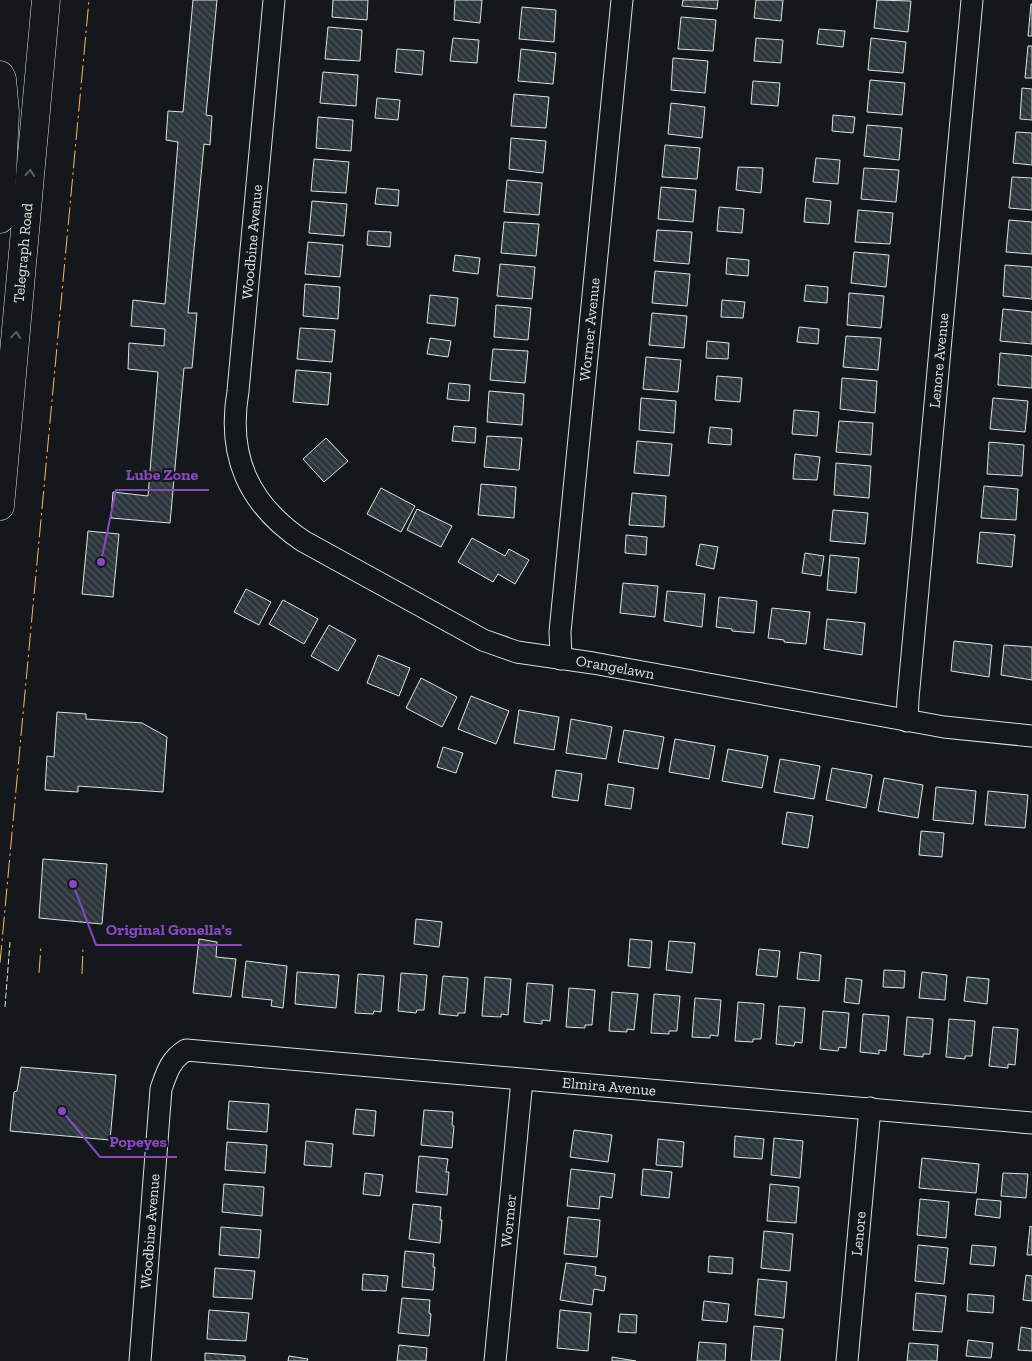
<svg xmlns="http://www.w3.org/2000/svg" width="1032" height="1361" font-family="'Zilla Slab',serif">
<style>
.building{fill:url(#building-back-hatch);stroke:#d8e6dc}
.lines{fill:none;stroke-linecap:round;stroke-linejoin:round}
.minor-casing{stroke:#d8e6dc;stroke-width:23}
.primary-casing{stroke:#d8e6dc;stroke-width:29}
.minor{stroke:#14181c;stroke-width:21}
.primary{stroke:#14181c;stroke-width:28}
.fence{stroke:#d8e6dc;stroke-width:1;stroke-dasharray:6 2.5;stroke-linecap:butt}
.power{stroke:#ffb74d;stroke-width:1;stroke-dasharray:18 4 2.5 4;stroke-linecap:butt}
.oneway{stroke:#59605f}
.labels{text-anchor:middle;stroke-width:4;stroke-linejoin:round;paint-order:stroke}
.street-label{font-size:15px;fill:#d8e6dc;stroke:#14181c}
.leader{fill:none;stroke:#8948c3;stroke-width:2}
.callout-dot{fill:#8948c3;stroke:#14181c;stroke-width:2}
.callout-label{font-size:16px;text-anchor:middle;font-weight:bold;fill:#8948c3;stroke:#14181c;stroke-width:4;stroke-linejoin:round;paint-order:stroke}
</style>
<defs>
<pattern id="building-back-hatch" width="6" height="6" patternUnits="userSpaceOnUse" patternTransform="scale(1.25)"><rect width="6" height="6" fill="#2c363c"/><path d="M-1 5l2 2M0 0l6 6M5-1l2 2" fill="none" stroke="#4a5358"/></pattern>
</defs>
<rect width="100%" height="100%" fill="#14181c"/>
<g class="building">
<polygon points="193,0 217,0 206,115 212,116 210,145 204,144 188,313 197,313 192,368 184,368 170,523 111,518 113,492 148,496 158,372 128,369 129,343 164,346 165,329 131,326 133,300 165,304 178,142 166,140 168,111 183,112"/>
<polygon points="333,0 368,0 367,20 332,17"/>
<polygon points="455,0 482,0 480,23 454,20"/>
<polygon points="683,0 718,0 717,9 682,6"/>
<polygon points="756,0 783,0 781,21 754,18"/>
<polygon points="877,0 911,1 908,32 874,28"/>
<polygon points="1031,4 1032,4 1032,36 1028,36"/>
<polygon points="522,7 556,10 554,42 519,39"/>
<polygon points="681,17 716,20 713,51 678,49"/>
<polygon points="328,27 362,30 360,61 325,59"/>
<polygon points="819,29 845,31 843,47 817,44"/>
<polygon points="453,38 479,40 477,63 450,61"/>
<polygon points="756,38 783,40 781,63 754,61"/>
<polygon points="871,38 906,42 903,73 868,70"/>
<polygon points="1028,46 1032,46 1032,78 1025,78"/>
<polygon points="397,49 424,51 422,75 395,72"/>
<polygon points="521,49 556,53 553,84 518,81"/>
<polygon points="673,58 708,61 705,93 671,90"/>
<polygon points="323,72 358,75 356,106 320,103"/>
<polygon points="870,80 905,83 902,115 867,112"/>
<polygon points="753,81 780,83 778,106 751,104"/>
<polygon points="1022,88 1032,89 1032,120 1020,119"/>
<polygon points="514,94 549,97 546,128 511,126"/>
<polygon points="377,98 400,100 398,120 375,118"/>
<polygon points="671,103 705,107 702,138 668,134"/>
<polygon points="833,115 855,117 853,133 832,131"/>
<polygon points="318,117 353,120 351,151 316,148"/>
<polygon points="867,125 902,128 899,160 864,156"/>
<polygon points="1016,132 1032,133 1032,165 1013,163"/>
<polygon points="511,138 546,141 543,173 509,169"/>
<polygon points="665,145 700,148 697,179 662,177"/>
<polygon points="816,158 840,160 838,184 813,182"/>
<polygon points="314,159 349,162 346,193 311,191"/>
<polygon points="738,167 763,168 761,193 736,190"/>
<polygon points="864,168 899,170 896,202 861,199"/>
<polygon points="1012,177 1032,178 1032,210 1009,208"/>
<polygon points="507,180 542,183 539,215 504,212"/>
<polygon points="661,187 696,190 693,222 658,219"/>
<polygon points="377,188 399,190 398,206 375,204"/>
<polygon points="806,198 831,201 829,224 804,222"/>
<polygon points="312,201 347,204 344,236 309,233"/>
<polygon points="719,207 744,209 742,233 717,231"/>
<polygon points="858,210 893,213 890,244 855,242"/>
<polygon points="1009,220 1032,222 1032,254 1006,252"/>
<polygon points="504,222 539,224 536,256 501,253"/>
<polygon points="657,230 692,232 689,264 654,261"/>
<polygon points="368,231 391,232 390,247 367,245"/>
<polygon points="308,242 343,245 340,277 305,274"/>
<polygon points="854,252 889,255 886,287 851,283"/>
<polygon points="455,255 480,258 478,274 453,271"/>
<polygon points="727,258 749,260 748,276 726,274"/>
<polygon points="500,264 535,267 532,299 497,296"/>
<polygon points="1005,265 1032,267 1032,299 1003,296"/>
<polygon points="655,271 690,274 687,306 652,303"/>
<polygon points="305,284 340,287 338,319 303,316"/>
<polygon points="806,285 828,287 827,303 804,301"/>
<polygon points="849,293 884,296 881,328 847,325"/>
<polygon points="430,295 458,298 455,326 427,323"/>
<polygon points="722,300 745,302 743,318 721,317"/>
<polygon points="496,305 531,308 528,340 494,337"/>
<polygon points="1003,309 1032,312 1032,344 1000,341"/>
<polygon points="652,313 687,316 684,348 649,345"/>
<polygon points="799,327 819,329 818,344 797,342"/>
<polygon points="300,328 335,330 332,362 297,359"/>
<polygon points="846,336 881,338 878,370 843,367"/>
<polygon points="430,338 451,341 448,357 427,354"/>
<polygon points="707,341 729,343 728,359 706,358"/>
<polygon points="493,349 528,351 525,383 490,380"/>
<polygon points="1000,353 1032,356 1032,388 998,385"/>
<polygon points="646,357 681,360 678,392 643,389"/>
<polygon points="296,370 331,373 328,405 293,402"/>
<polygon points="717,376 742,378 740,402 715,400"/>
<polygon points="842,378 877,381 875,413 840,409"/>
<polygon points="449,383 470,385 469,401 447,399"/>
<polygon points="489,391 524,394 522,425 487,422"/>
<polygon points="641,398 676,401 674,433 639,430"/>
<polygon points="993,398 1028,401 1025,432 990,429"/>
<polygon points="794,410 819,412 817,436 792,434"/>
<polygon points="839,421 873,423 871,455 836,452"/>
<polygon points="454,426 476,428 475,443 452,441"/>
<polygon points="710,427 732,429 731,445 708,443"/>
<polygon points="487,436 522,438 519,470 484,467"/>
<polygon points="326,438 348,461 324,482 303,459"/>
<polygon points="637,441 672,444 669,476 634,473"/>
<polygon points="989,442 1024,445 1022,476 987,474"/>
<polygon points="795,454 820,457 817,480 793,479"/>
<polygon points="836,463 871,466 869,498 834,495"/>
<polygon points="481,484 516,487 514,518 478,515"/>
<polygon points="984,486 1018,489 1016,520 981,518"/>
<polygon points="381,488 415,506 401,532 367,514"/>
<polygon points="632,493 666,496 664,527 629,525"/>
<polygon points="417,509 452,526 441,547 407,530"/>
<polygon points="833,510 868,513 865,544 830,541"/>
<polygon points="88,531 119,534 113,597 82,594"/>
<polygon points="980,532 1015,535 1012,567 977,563"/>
<polygon points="626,535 647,537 646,555 625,553"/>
<polygon points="472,538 505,556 509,549 529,560 515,584 498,574 493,582 458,562"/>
<polygon points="700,544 718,547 714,569 696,565"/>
<polygon points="805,553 824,556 821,576 802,573"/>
<polygon points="830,555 859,558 856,593 827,590"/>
<polygon points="623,583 658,586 655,617 620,613"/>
<polygon points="246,589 271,602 259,625 234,612"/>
<polygon points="667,591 705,594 702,627 664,621"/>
<polygon points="719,597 757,601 754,633 732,631 732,629 716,627"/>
<polygon points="283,600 318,619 304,644 269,624"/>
<polygon points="772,608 810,612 806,644 784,642 784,640 768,638"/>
<polygon points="827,619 865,623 862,655 824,649"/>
<polygon points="329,625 356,640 338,671 311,656"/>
<polygon points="954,641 992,645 989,677 951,671"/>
<polygon points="1004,645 1032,647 1032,680 1001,675"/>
<polygon points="378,655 410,668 399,696 367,683"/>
<polygon points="421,678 457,697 442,727 406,708"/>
<polygon points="471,696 509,711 496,744 458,729"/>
<polygon points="519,710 559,717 554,750 514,743"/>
<polygon points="57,712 86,714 86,719 142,723 167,737 163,792 78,786 78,792 45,790 47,756 54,757"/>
<polygon points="571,719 612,727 606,759 566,753"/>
<polygon points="624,730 664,737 658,769 618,762"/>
<polygon points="675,739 715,746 709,779 669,772"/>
<polygon points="443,747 463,753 456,773 437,767"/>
<polygon points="728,749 768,756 762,788 722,781"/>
<polygon points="780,759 820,766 814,799 774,792"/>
<polygon points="832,768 872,775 866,808 826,800"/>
<polygon points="556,770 582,774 578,801 552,797"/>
<polygon points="884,778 923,785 918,818 878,811"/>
<polygon points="608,784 634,788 631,809 605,805"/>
<polygon points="936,787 976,791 973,824 933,820"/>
<polygon points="988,791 1028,795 1025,828 985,825"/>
<polygon points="787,812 813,816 808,848 782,844"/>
<polygon points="921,831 944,833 942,857 919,855"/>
<polygon points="43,859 107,864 102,924 39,918"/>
<polygon points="416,919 442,922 439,947 414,944"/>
<polygon points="199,939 217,942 216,957 236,959 231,997 193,993"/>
<polygon points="630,939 652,941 650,968 628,966"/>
<polygon points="669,941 695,943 692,973 666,970"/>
<polygon points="759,949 780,951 777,977 756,975"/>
<polygon points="800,952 821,955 819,981 797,979"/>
<polygon points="246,961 287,966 283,1008 271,1006 272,1000 242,997"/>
<polygon points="884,970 905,971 904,988 883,987"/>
<polygon points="297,972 339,975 336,1008 295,1004"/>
<polygon points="922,972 947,975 945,1000 919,998"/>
<polygon points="401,973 427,975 424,1010 417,1010 416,1013 398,1011"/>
<polygon points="358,974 384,976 381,1012 374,1011 373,1014 355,1013"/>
<polygon points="443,976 468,978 465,1013 458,1013 458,1016 439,1014"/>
<polygon points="485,977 511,979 508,1015 501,1014 501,1017 482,1016"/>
<polygon points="967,977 989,979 987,1004 964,1001"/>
<polygon points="846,978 862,980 859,1004 844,1002"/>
<polygon points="527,983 553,985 550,1021 542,1020 542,1024 524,1022"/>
<polygon points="569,988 595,990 592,1025 585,1025 585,1028 566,1027"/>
<polygon points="612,992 638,994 634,1030 627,1029 627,1032 609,1031"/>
<polygon points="654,994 680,996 677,1031 669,1031 669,1034 651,1033"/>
<polygon points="695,998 721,1000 718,1036 710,1035 710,1038 692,1037"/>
<polygon points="738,1002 764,1004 761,1039 753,1039 753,1042 735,1041"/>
<polygon points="779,1006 805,1008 802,1043 795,1042 794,1046 776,1044"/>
<polygon points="823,1011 849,1013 846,1048 839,1047 838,1051 820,1049"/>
<polygon points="863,1014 889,1016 886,1051 879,1050 879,1054 860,1052"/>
<polygon points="907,1017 933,1019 930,1054 923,1054 923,1057 904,1055"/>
<polygon points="949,1019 975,1021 972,1056 965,1056 965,1059 946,1057"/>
<polygon points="993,1027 1018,1029 1015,1065 1008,1064 1008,1068 989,1066"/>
<polygon points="21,1067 116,1075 110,1140 10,1131 14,1092 17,1091"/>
<polygon points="229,1101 269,1104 267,1132 227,1129"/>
<polygon points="356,1109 376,1111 374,1136 353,1134"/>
<polygon points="424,1110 453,1112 452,1125 454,1126 452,1148 421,1145"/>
<polygon points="574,1130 612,1135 608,1162 570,1157"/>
<polygon points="735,1136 764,1139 762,1159 734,1157"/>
<polygon points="774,1138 803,1141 800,1178 771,1175"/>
<polygon points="658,1139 684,1142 682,1167 656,1165"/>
<polygon points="306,1141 333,1144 331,1167 304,1165"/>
<polygon points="227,1142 267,1145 265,1173 225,1170"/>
<polygon points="419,1156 448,1159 446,1172 449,1172 447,1195 416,1192"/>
<polygon points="922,1158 979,1164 976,1193 919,1188"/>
<polygon points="571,1169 615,1174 612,1198 600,1196 599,1209 567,1206"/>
<polygon points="643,1169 672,1172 669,1198 641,1195"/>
<polygon points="365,1173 383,1175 380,1196 363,1194"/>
<polygon points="1003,1173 1028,1174 1026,1198 1001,1196"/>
<polygon points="224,1184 264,1187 262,1216 222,1212"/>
<polygon points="770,1184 799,1187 796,1223 767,1221"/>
<polygon points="920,1199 949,1202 946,1238 917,1235"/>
<polygon points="977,1199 1001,1201 1000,1218 975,1215"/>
<polygon points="413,1204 441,1207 440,1220 442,1220 440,1243 409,1239"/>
<polygon points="568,1217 600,1220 597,1257 564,1254"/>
<polygon points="1030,1226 1032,1227 1032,1255 1027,1255"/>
<polygon points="221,1227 261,1230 259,1258 219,1255"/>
<polygon points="764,1231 793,1234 790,1271 761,1268"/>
<polygon points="918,1245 948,1248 944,1284 915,1281"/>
<polygon points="972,1245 996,1247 994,1266 970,1264"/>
<polygon points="405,1251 434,1254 433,1267 435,1267 433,1290 402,1287"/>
<polygon points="709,1256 733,1258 732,1274 708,1272"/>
<polygon points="566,1263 596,1267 595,1275 606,1277 604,1291 594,1289 592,1305 560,1300"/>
<polygon points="215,1268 255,1271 252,1299 213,1297"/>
<polygon points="363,1274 388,1276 386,1291 362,1290"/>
<polygon points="1026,1275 1032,1276 1032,1301 1023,1300"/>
<polygon points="758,1279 787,1282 784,1318 755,1315"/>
<polygon points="916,1293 946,1296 942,1332 913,1330"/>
<polygon points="968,1294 994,1296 993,1313 967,1311"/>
<polygon points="402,1298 430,1300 429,1313 431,1314 429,1336 398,1333"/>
<polygon points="704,1301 729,1304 727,1322 702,1320"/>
<polygon points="209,1310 249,1313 246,1341 207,1339"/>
<polygon points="560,1310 591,1313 588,1351 557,1348"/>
<polygon points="620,1314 637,1315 636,1333 618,1332"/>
<polygon points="754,1326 783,1329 780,1361 751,1361"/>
<polygon points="1021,1327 1032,1329 1032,1351 1018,1350"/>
<polygon points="968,1340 993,1343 991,1358 966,1356"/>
<polygon points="699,1342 726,1344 725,1361 697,1361"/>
<polygon points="909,1343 938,1345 937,1361 907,1361"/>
<polygon points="399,1345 427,1348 426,1361 397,1361"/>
<polygon points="205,1353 245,1356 245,1361 205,1361"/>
<polygon points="289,1356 308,1359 307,1361 288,1361"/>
<polygon points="612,1357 636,1361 612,1361"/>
</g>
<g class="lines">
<g class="minor-casing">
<g id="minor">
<path id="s1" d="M274,0l-36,391c-11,65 10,113 65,150l180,99 34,12 76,11 351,64 88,9"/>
<path id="s2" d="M561,659l-1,-27 62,-632"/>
<path id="s3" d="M907,721l1,-22 64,-699"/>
<path id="s4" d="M140,1361l21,-272c6,-17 9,-29 25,-39l846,73"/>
<path id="s5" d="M495,1361l27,-281"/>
<path id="s6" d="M847,1361l23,-253"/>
</g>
</g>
<g class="primary-casing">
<g id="primary">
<polyline points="0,75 2,79 5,112 0,219"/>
<path id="s7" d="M0,506l46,-506"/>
</g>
</g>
<use href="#minor" class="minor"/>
<use href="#primary" class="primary"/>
<polyline class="fence" points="5,1007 10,942"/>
<g class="power">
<polyline points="0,963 89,0"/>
<polyline points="39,973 41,946"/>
<polyline points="82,974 83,947"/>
</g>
</g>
<defs><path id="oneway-chevron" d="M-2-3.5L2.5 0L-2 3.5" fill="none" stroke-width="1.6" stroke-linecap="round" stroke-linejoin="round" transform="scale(1.25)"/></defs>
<g class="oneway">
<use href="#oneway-chevron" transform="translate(30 173) rotate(-85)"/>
<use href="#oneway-chevron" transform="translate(16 335) rotate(-85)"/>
</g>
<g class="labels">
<g class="street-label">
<text transform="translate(252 242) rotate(-85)" y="5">Woodbine Avenue</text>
<text dy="5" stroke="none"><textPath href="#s7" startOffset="254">Telegraph Road</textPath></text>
<text dy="5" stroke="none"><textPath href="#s2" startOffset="331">Wormer Avenue</textPath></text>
<text dy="5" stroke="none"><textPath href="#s3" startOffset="362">Lenore Avenue</textPath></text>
<text dy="5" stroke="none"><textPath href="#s1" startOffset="908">Orangelawn</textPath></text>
<text dy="5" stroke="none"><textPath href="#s4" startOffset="745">Elmira Avenue</textPath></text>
<text dy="5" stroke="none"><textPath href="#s5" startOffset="141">Wormer</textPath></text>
<text dy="5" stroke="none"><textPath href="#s4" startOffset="130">Woodbine Avenue</textPath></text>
<text dy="5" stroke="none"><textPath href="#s6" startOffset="128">Lenore</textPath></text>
</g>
</g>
<path class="leader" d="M101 562L116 490H209M73 884L96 945H242M62 1111L100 1157H177"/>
<g class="callout-dot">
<circle cx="101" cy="562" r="5"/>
<circle cx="73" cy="884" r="5"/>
<circle cx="62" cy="1111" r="5"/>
</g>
<g class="callout-label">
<text x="162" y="480">Lube Zone</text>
<text x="169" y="935">Original Gonella's</text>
<text x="138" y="1147">Popeyes</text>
</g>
</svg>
